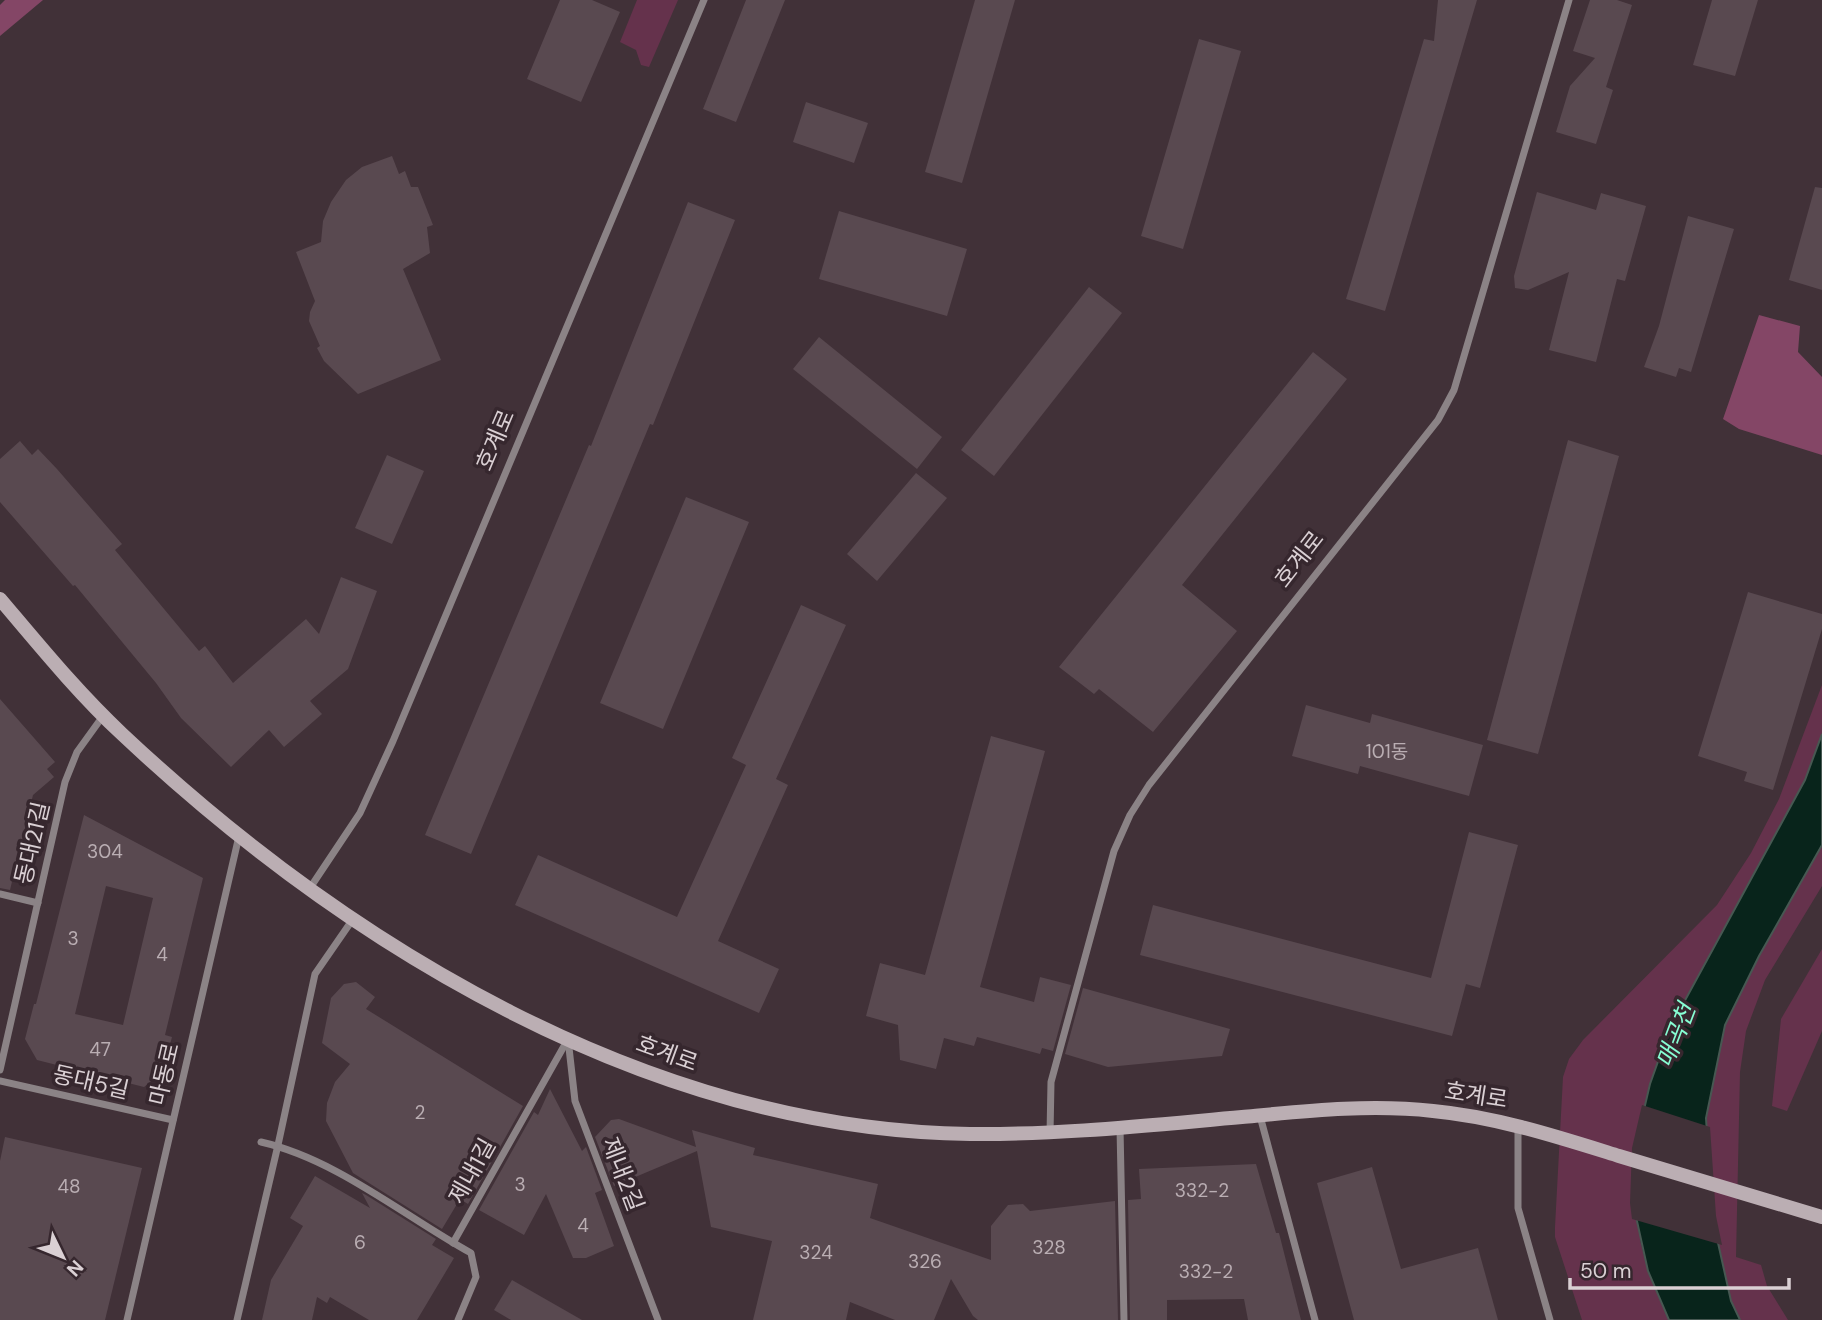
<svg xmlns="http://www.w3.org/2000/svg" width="1822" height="1320" font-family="'DM Sans','Noto Sans KR',sans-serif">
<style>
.green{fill:#65324c}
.forest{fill:#844666}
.water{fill:#08241b;stroke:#475852;stroke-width:2}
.pier{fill:#413138}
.building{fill:#594950;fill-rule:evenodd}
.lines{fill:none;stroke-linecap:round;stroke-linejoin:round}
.street{stroke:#8b8386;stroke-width:7}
.secondary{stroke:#bbaeb3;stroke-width:14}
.labels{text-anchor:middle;stroke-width:7;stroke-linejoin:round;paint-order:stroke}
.number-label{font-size:19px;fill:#baaeb3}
.street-label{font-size:23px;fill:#dad0d4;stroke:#36272e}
.water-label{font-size:24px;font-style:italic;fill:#87fed4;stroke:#36272e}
</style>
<rect width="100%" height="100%" fill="#413138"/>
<g class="green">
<polygon points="637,0 678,0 649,67 641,65 636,50 620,42"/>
<polygon points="1822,685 1822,734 1805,780 1698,977 1640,1240 1648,1271 1669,1320 1582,1320 1555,1237 1555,1227 1563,1077 1569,1059 1583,1040 1717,905 1751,853 1779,799"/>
<polygon points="1822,845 1822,886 1765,980 1746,1031 1740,1072 1736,1257 1761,1265 1767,1286 1788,1320 1740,1320 1731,1301 1712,1216 1706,1118 1725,1025 1759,956"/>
<polygon points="1822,949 1822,1031 1787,1111 1772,1106 1781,1019"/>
</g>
<g class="forest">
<polygon points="5,0 43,0 0,36 0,5"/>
<polygon points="1759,315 1800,326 1798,352 1822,377 1822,455 1739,429 1723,419"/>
</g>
<polygon class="water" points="1822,734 1822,845 1759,956 1725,1025 1706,1118 1712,1216 1731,1301 1740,1320 1669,1320 1648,1271 1633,1203 1635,1148 1650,1084 1670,1028 1805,780"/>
<polygon class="pier" points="1642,1105 1710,1127 1716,1216 1722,1245 1632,1219 1630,1203 1632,1148"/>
<g class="building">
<polygon points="560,0 592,0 620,12 581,102 527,79"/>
<polygon points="746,0 785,0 736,122 703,109"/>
<polygon points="975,0 1015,0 962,183 925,172"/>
<polygon points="1438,0 1477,0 1385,311 1346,299 1424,39 1434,41"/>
<polygon points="1590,0 1617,0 1632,5 1606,87 1613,90 1596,144 1556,132 1570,86 1595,58 1573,51"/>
<polygon points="1712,0 1758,0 1735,76 1693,65"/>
<polygon points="1199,39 1241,51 1183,249 1141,236"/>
<polygon points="806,102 868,123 854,163 793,142"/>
<polygon points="392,156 399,174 405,171 411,187 418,187 433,225 427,227 430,253 403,269 441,360 358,394 324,361 317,348 320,346 309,321 310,312 315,301 296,252 321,242 323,221 331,202 346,180 362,167"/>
<polygon points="1815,187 1822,188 1822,290 1789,280"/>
<polygon points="1537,192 1596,210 1601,193 1646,206 1625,281 1617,279 1596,362 1549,350 1569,272 1528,290 1515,288 1514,276"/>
<polygon points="688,202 735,220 653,425 650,424 471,854 425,835 589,445 591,446"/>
<polygon points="839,211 967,249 947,316 819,279"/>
<polygon points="1688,216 1734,229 1691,372 1679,368 1676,377 1644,367 1659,326"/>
<polygon points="1089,287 1122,313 994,476 961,450"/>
<polygon points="819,337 942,437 917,469 793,369"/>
<polygon points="1313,352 1347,379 1182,585 1237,631 1153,732 1099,689 1094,694 1059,667"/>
<polygon points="1568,440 1619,456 1538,754 1487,740"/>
<polygon points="20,441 32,455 38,449 57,469 122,544 115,550 199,651 205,646 233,683 306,619 319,634 341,577 377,591 348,669 310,701 322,714 284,747 269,730 231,767 181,718 156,683 75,585 73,586 0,502 0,459"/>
<polygon points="387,455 424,471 392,544 355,528"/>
<polygon points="916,473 947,498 877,581 847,554"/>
<polygon points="686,497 749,522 663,729 600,703"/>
<polygon points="1748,592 1822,614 1822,629 1773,790 1744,781 1747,772 1698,756"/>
<polygon points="801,605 846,625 776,779 788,785 718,941 779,969 759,1013 515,905 538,855 677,917 746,765 732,758"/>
<polygon points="0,699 55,762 47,769 54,777 33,795 10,890 0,888"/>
<polygon points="1306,705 1370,723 1372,714 1483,745 1469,796 1360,766 1358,774 1292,756"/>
<polygon points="991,736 1045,751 980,987 1034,1002 1040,977 1071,985 1053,1051 1042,1048 1040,1054 977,1037 974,1046 944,1038 936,1069 900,1060 898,1025 866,1016 880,963 925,975"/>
<path d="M84,815l119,63 -38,157 7,2 -9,35 -19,15 -107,-27 -12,-21 9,-35h2zM106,886l47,12 -30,127 -48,-11z"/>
<polygon points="1469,832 1518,845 1480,988 1466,984 1452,1036 1140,955 1153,905 1431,978"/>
<polygon points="356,982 375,997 366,1009 523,1106 468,1204 460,1199 442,1229 353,1173 326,1121 327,1103 335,1082 350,1064 322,1043 331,998 344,984"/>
<polygon points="1083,988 1230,1029 1222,1056 1108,1067 1065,1054"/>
<polygon points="550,1089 582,1151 586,1147 602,1190 595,1193 614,1246 586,1258 573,1258 546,1194 524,1235 479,1210 534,1112 538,1115"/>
<polygon points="619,1119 696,1147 692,1130 755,1148 753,1155 878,1184 870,1218 991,1260 991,1226 1008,1205 1023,1204 1030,1211 1115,1201 1118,1320 978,1320 973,1316 951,1279 934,1320 895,1320 850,1302 846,1320 753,1320 772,1241 711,1227 697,1151 614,1186 595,1137 611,1120"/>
<polygon points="5,1137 142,1168 105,1320 0,1320 0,1161"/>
<polygon points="1256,1164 1276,1233 1279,1233 1301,1320 1248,1320 1244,1299 1167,1300 1167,1320 1130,1320 1128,1200 1141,1199 1139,1169"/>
<polygon points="1372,1167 1401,1269 1478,1248 1498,1320 1354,1320 1317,1183"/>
<polygon points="315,1176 370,1208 362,1193 366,1195 436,1239 432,1245 454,1258 417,1320 369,1320 330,1297 327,1303 317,1297 312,1320 262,1320 271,1280 303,1226 290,1218"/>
<polygon points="512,1280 582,1320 511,1320 494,1310"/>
</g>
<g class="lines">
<g class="street">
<polyline points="310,888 360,813 393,741 704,0"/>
<polyline points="0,894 38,903"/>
<polyline points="568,1039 575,1101 658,1320"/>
<polyline points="0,1070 65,782 77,752 103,716"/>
<polyline points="0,1081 173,1120"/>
<polyline points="1260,1116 1315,1320"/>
<polyline points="1518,1125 1518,1208 1550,1320"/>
<polyline points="1120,1128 1124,1320"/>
<polyline points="1050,1134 1051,1082 1114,851 1130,815 1149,785 1438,420 1454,390 1569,0"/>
<path d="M261,1142c75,17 143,74 210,111l5,24 -18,43"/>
<polyline points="453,1243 568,1039"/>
<polyline points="127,1320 239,836"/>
<polyline points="237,1320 278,1145 315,974 353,919"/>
</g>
<path class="secondary" d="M0,599c39,46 78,94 122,135 227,213 528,396 848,400 91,1 181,-9 272,-17 64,-6 127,-13 191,-6 64,6 125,26 186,45 68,20 135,41 203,61"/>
</g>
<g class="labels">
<g class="number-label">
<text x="1387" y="758">101동</text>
<text x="105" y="858">304</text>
<text x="73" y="945">3</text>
<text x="162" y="961">4</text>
<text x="100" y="1056">47</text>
<text x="420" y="1119">2</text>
<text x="520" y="1191">3</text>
<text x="69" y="1193">48</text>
<text x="1202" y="1197">332-2</text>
<text x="583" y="1232">4</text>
<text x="360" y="1249">6</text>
<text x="1049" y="1254">328</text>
<text x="816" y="1259">324</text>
<text x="925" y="1268">326</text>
<text x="1206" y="1278">332-2</text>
</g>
<g class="street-label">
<text transform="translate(495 440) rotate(-67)" y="8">호계로</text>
<text transform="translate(1299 559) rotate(-52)" y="8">호계로</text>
<text transform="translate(32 843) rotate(-77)" y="8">동대21길</text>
<text transform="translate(667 1053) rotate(20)" y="8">호계로</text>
<text transform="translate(164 1074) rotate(-77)" y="8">마동로</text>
<text transform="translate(91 1082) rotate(13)" y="8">동대5길</text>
<text transform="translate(1476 1095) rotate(9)" y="8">호계로</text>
<text transform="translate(472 1171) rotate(-61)" y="8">제내1길</text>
<text transform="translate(623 1174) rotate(69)" y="8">제내2길</text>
</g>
<g class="water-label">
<text transform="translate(1676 1036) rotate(-69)" y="8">매곡천</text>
</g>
</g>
<g transform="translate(63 1257) rotate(133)" stroke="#36272e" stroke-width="5" paint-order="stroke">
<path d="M0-5L12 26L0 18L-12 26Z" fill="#dad0d4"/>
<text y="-10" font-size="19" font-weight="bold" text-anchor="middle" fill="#dad0d4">N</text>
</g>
<path d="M1570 1278v10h219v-10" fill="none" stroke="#dad0d4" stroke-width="3.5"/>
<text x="1580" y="1278" font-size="21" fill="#dad0d4" stroke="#36272e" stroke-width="5" paint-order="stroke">50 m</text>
</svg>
